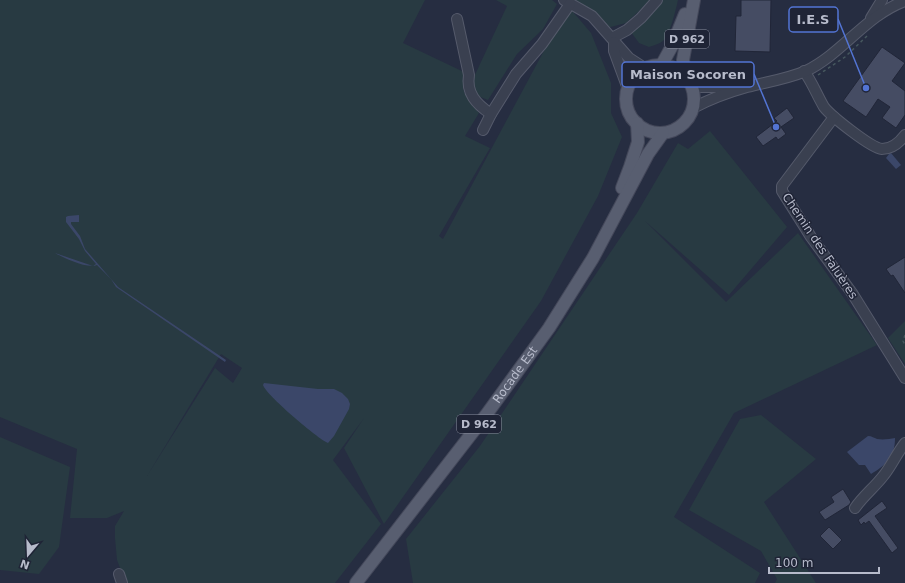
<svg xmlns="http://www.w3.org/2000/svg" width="905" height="583" font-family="'DejaVu Sans',sans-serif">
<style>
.green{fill:#283a42;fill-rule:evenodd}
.water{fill:#3b4769}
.building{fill:#454c63;stroke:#212638}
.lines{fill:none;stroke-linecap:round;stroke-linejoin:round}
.minor-casing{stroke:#555a6b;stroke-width:12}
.major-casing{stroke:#44485a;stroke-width:14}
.path{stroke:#46575e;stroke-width:1.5;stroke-dasharray:3 3;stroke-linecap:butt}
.minor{stroke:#3a4050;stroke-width:10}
.major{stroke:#585e70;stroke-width:12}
.labels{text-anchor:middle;stroke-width:3;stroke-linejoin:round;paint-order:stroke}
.shield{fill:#1f2436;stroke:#898e9e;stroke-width:1}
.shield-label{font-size:11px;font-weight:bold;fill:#b7bbcb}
.street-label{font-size:12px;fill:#b7bbcb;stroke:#1f2436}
.leader{fill:none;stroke:#5374d3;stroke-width:1.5}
.callout-dot{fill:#5374d3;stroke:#1f2436;stroke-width:1.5}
.callout{fill:#1f2436;stroke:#5374d3;stroke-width:1.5}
.callout-label{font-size:13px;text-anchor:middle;font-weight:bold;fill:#b7bbcb}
</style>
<rect width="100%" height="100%" fill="#262d41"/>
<g class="green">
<path d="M0,0h425l-22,43 63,30c-8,20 2,24 13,40l-14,23 25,12 -51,88 4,3 125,-233 23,27 20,50v30l11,24 -24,59 -57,105 -157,223 -40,-76 20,-30 -31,42 48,64 -46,59h-209l-9,-23 -2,-22v-12l9,-15 -17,7h-37l7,-69 -77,-32zM221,354l21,14 -9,15 -18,-15 -68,108z"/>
<polygon points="496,0 552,0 557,4 543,29 517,54 488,100 478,96 472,88 474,77 507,6"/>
<polygon points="563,0 651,0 626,23 603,29"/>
<path d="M662,0h16c-2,9 -8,34 -14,40 -4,4 -10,5 -15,7l-10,-4 -8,-11z"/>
<polygon points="710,131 787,227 729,295 645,221 726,302 798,233 877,345 734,413 674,517 760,573 755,583 413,583 406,539 480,446 637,213 678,143 688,149"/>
<polygon points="905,321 905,364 888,338"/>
<polygon points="761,415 816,459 764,502 816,583 775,583 777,579 761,551 689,510 740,419"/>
<polygon points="0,437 70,467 59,547 39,574 0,570"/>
</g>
<g class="water">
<polygon points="891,153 901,165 896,169 886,158 889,154"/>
<path d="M79,215v7h-8v2l9,12 5,13 33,38 108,73 -1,2 -109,-75 -5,-8 -14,-14c-10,4 -33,-7 -42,-12l38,13 3,-2 -11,-13 -6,-12 -13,-17v-5l2,-1z"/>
<path d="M264,383l54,6h16l8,4 6,6 2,5 -1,5 -15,27 -6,7 -2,-1c-11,-6 -60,-47 -63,-57z"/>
<path d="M868,436c4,0 6,2 9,3 6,1 13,0 18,-1 0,19 -9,27 -24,36l-6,-9h-6l-12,-13z"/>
</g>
<g class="building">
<polygon points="741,0 771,0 770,52 735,51 736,16 741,16"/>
<polygon points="882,47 905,63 892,81 905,91 905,115 896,128 882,118 890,107 878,99 866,117 843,101"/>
<polygon points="787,108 794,118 781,127 786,134 778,140 776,137 763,146 756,137 777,121 774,118"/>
<polygon points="905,257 905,293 893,275 891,276 886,269"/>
<polygon points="843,489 851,502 849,505 825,520 819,512 834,502 831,497"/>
<polygon points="882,501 887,508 875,516 898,548 892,553 869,521 865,524 864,522 861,525 858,520"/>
<polygon points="829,527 842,540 833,549 820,536"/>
</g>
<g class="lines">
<g class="minor-casing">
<g id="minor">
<polyline points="564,0 592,16 629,58 646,69"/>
<polyline points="871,18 882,0"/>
<path d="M457,19l12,56c-3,18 7,29 22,39"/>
<polyline points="612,38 627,30 641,18 657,0"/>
<polyline points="614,42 614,51 628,89"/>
<path d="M804,71c8,11 13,24 20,36 7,9 47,41 58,42 10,0 17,-6 23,-14"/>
<polyline points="692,87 736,87"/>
<path d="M693,108c17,-9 36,-16 54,-21 20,-5 40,-8 59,-16 37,-18 60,-56 99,-70"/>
<polyline points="834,117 782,186 782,191 811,237 852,293 905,378"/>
<polyline points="483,130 491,114 516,74 542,44 570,4"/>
<path d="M855,508c8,-12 20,-21 29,-33 8,-10 13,-22 21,-32"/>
<polyline points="119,574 122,583"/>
</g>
</g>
<g class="major-casing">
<g id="major">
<circle cx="660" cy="99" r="34"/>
<polyline points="661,66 672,46 685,14"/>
<polyline points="686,78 683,60 694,0"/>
<polyline points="622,188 630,167 638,142 637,123"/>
<path id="s1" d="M356,583l130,-168 63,-87 44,-70 55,-104 15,-21"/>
</g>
</g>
<g class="path">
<polyline points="818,75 845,57 867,36"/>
<polyline points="905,335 903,341 905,345"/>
</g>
<use href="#minor" class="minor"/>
<use href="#major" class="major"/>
</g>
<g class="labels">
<g class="shield">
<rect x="665" y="30" width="44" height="18" rx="3"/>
<rect x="457" y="415" width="44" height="18" rx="3"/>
</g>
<g class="shield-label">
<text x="687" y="43">D 962</text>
<text x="479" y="428">D 962</text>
</g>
<g class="street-label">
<text transform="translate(820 246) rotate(56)" y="4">Chemin des Faluères</text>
<text dy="4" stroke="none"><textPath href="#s1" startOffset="262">Rocade Est</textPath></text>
</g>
</g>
<path class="leader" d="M866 88L838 19M776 127L754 74"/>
<g class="callout-dot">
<circle cx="866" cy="88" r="4"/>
<circle cx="776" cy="127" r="4"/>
</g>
<g class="callout">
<rect x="789" y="7" width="49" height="25" rx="4"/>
<rect x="622" y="62" width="132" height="25" rx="4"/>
</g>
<g class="callout-label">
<text x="813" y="24">I.E.S</text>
<text x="688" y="79">Maison Socoren</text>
</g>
<g transform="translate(28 555) rotate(199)" stroke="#1f2436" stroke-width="3" paint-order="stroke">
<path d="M0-3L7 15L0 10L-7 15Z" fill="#b7bbcb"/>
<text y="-6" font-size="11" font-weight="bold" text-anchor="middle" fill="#b7bbcb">N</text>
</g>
<path d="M769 567v6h110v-6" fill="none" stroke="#b7bbcb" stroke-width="2"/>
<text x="775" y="567" font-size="12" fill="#b7bbcb" stroke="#1f2436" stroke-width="3" paint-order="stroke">100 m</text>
</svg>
